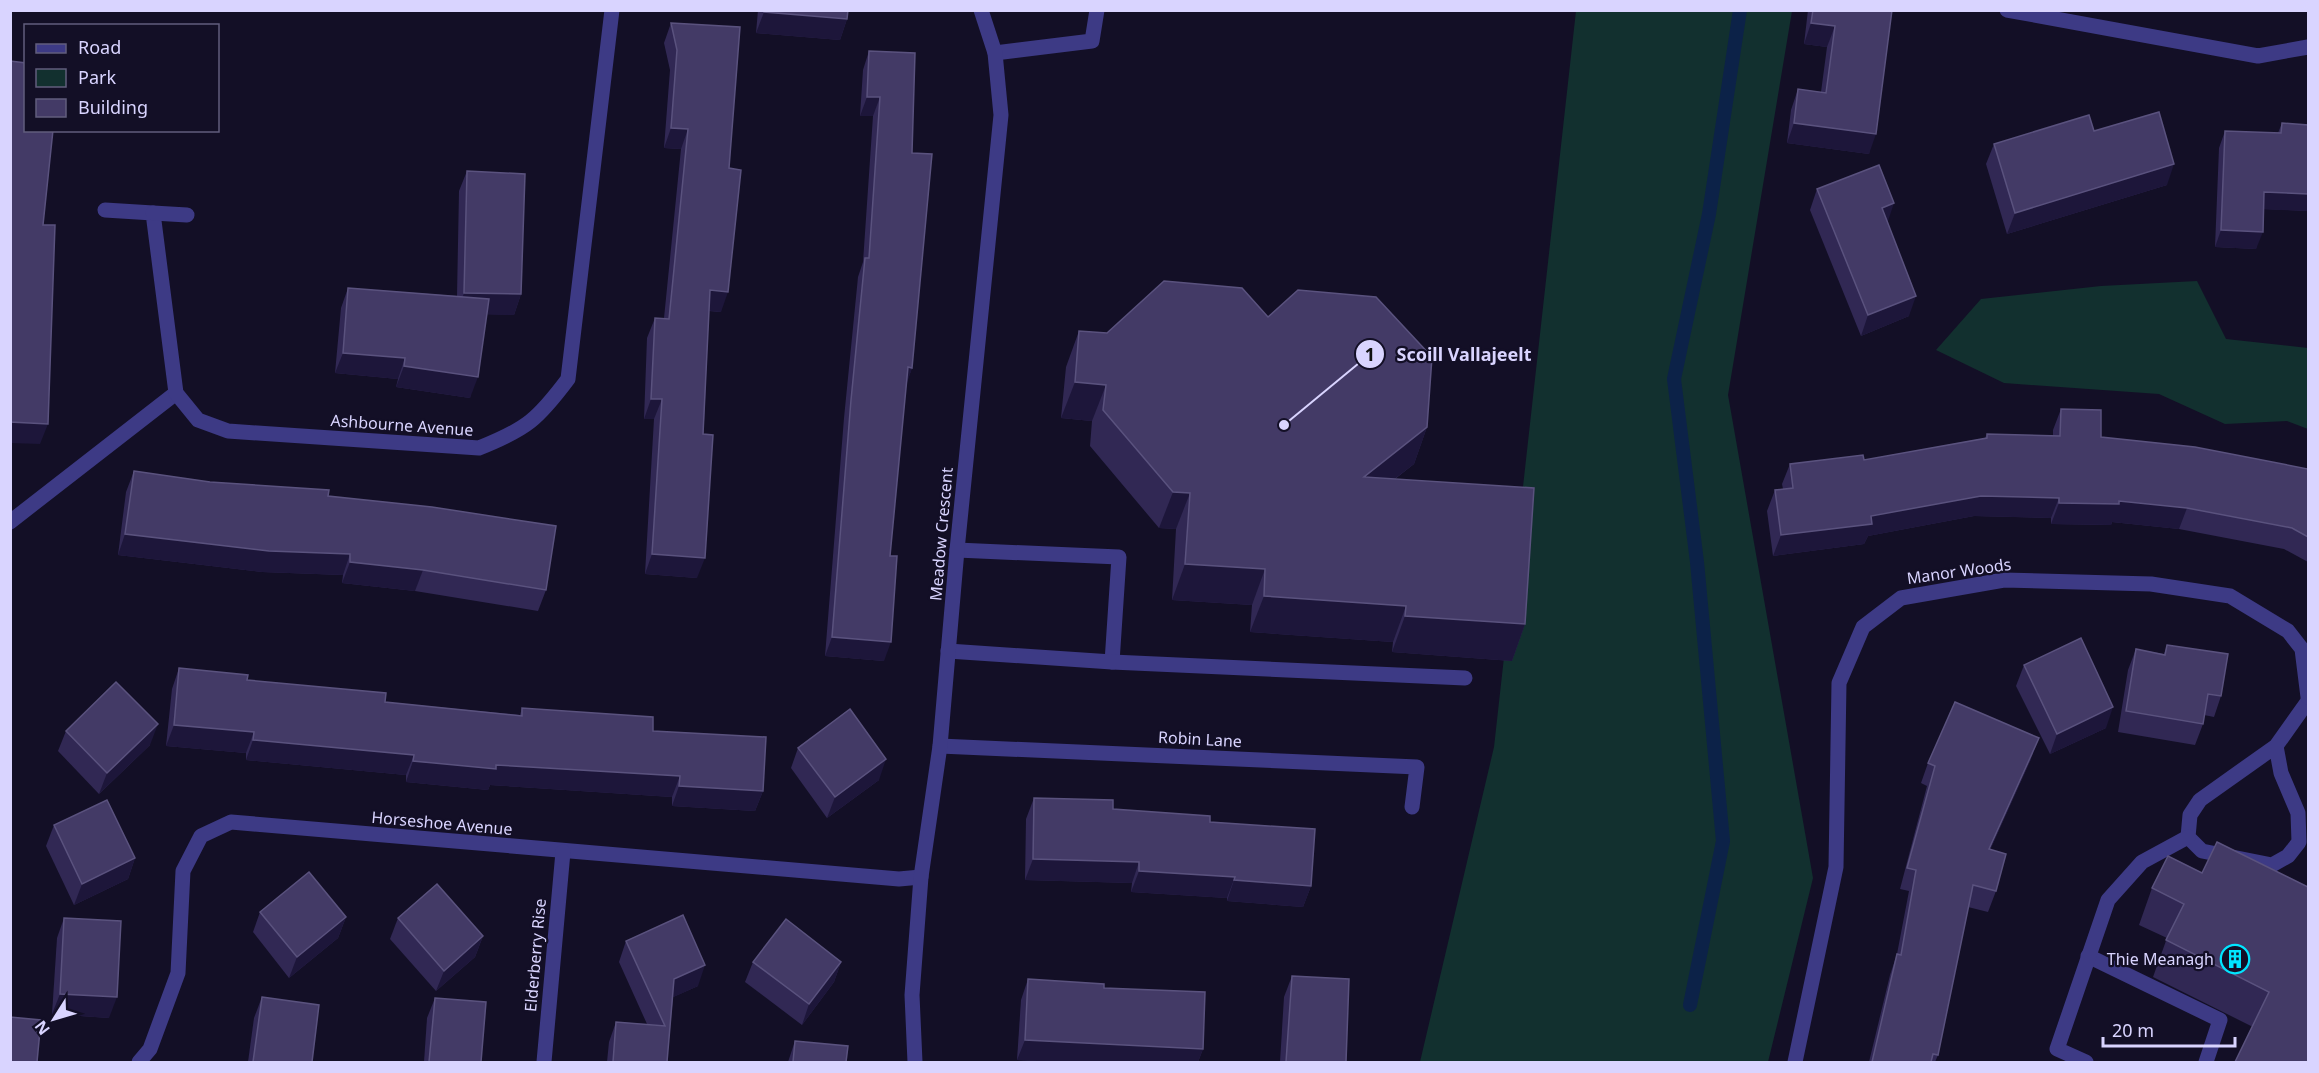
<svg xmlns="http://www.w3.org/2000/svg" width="2319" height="1073" font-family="'Noto Sans',sans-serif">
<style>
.green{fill:#12302f}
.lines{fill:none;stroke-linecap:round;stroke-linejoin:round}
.stream{stroke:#0c2248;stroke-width:14}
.lane{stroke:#3d3a85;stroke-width:15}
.street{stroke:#3d3a85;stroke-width:15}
.wall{fill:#312854}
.shaded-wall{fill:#1d163a}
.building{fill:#433a66;stroke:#5a527e;stroke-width:1.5}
.labels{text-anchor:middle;stroke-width:4.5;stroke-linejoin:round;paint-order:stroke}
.street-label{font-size:16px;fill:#d9d4ff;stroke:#130f26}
.poi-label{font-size:16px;fill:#d9d4ff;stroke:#130f26;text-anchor:end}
.leader{fill:none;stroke:#d9d4ff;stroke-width:2}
.callout-dot{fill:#d9d4ff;stroke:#130f26;stroke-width:2}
.mark-label{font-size:18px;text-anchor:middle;font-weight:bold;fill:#111}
.callout-label{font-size:18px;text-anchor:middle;font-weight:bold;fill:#d9d4ff;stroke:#130f26;stroke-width:4.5;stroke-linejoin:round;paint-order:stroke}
</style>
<rect width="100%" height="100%" fill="#130f26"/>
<g class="green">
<polygon points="1576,11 1792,11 1728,395 1813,878 1768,1062 1420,1062 1494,747"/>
<polygon points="2197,281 2226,339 2308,348 2308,429 2287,421 2225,424 2159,394 2004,383 1936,350 1981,299 2101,286"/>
</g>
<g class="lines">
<polyline class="stream" points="1690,1005 1723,841 1697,562 1674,379 1709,214 1740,10"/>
<g class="lane">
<polyline points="995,53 1092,41 1097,10"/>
<polyline points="10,522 176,393"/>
<polyline points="957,550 1119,557 1112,662"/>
<polyline points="948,651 1112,662 1465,678"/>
<polyline points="2276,746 2281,773 2298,813 2299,842 2288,856 2272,865 2202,851 2188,837 2190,815 2200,800 2276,746 2308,701"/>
<polyline points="2088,956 2220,1020 2206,1062"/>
<polyline points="2086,1062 2057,1049 2108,900 2142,862 2188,837"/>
</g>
<g class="street">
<polyline points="2007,10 2258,56 2308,47"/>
<path d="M105,210l48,3 23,180 22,27 30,11 251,17c48,-19 59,-29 89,-69l44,-369"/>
<polyline points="153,213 187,215"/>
<polyline points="940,746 1417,767 1412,807"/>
<polyline points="139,1062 150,1049 178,973 183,871 201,836 231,822 899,879 921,877"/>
<polyline points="544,1062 563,852"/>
<polyline points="915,1062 912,995 921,877 940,746 957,550 1001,115 995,53 981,10"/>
<polyline points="1795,1062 1836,867 1839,683 1863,627 1901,598 2004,580 2151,584 2230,596 2288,631 2302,649 2308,697"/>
</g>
</g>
<g class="wall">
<polygon points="758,10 848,10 847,19 840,40 756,33"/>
<polygon points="1808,10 1892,10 1869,154 1787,143 1791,110 1798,89 1821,92 1827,47 1804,44"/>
<polygon points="671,23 729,168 721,312 709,311 697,578 645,574 654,419 644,419 647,338 655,318 664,318 681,149 664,148 670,70 664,43"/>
<polygon points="869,51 912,153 912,368 906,384 890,556 884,661 825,656 844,418 858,277 863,262 873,116 860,116 863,70"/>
<polygon points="2282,123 2308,211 2264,209 2256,249 2215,247 2219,148 2225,131 2278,133"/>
<polygon points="2094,131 2167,185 2007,234 1986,164 1994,144"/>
<polygon points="467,171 521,294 514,315 487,314 470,398 396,387 398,379 335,373 341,308 348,288 457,296 459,191"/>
<polygon points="1817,189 1887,223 1909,316 1861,336 1810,210"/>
<polygon points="1268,317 1427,427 1414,464 1395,479 1525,624 1512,661 1392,652 1393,642 1250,632 1252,605 1172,600 1176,529 1159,528 1090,446 1092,421 1061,418 1066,367 1079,331 1107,333"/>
<polygon points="2061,409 2101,437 2308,469 2308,562 2284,549 2179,529 2112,522 2111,525 2051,524 2051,518 1974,516 1868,536 1864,544 1773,556 1767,511 1775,490 1783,489 1782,484 1790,464 1864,460 1985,438 1987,434 2053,436 2053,430"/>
<polygon points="134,471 210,482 328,496 546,590 538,611 415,591 342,583 343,575 262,572 118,555 126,492"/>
<polygon points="2167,645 2221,696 2214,717 2204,715 2203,724 2195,745 2118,732 2128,670 2136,649 2164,654"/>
<polygon points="2024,665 2106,728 2050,754 2016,686"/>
<polygon points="179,668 247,680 385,702 520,715 522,708 653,731 763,791 755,811 672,806 672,797 490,785 488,790 406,782 406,775 246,760 246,753 166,746 172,689"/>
<polygon points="66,731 150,745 99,794 58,751"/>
<polygon points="798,748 879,780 827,818 791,768"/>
<polygon points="2031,759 1990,850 1996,891 1988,912 1968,907 1938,1055 1935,1062 1869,1062 1890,975 1897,954 1909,891 1900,889 1927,786 1921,783 1928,763"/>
<polygon points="1034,798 1210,822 1311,886 1303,907 1227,901 1227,898 1131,892 1132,883 1025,880 1026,819"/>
<polygon points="54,825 135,858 128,879 74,905 46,846"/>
<polygon points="2202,873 2308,1062 2253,1027 2153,977 2167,938 2139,925 2152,888"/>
<polygon points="260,912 346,917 338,938 289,978 253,932"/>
<polygon points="64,918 109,1018 52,1014 57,938"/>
<polygon points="398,918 483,936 475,957 436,991 390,939"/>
<polygon points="626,941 698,986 673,997 667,1062 607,1062 609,1042 616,1022 647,1024 619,962"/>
<polygon points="753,962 841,962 834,982 802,1025 745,982"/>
<polygon points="1292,976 1346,1062 1280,1062 1284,997"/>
<polygon points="1028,979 1104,988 1203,1049 1198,1062 1059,1062 1017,1060 1021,1000"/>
<polygon points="262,997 312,1062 248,1062 254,1018"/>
<polygon points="435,998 481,1062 424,1062 427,1018"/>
<polygon points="795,1041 846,1062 788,1062"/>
</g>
<g class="shaded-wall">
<polygon points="764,12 847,19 840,40 756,33"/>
<polygon points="1811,23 1835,26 1827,47 1804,44"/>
<polygon points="867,97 880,97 873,116 860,116"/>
<polygon points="1794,123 1876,134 1869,154 1787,143"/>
<polygon points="671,128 688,129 681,149 664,148"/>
<polygon points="2174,164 2167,185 2007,234 2015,213"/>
<polygon points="2264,192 2308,194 2308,211 2258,209"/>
<polygon points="1894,203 1887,224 1882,208"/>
<polygon points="2221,230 2263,232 2256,249 2215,247"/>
<polygon points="710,290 728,292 721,312 703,310"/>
<polygon points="464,293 521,294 514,315 457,314"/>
<polygon points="1916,296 1909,316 1861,336 1868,315"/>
<polygon points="343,353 405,358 398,379 335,373"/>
<polygon points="404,366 478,377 470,398 396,387"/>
<polygon points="908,367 912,368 906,386"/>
<polygon points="1075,382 1106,385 1092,421 1061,418"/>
<polygon points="651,399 662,399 654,419 644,419"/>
<polygon points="10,422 48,424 40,444 10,443"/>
<polygon points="1427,427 1414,464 1350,513 1364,477"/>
<polygon points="1173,492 1190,493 1176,529 1159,528"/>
<polygon points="1981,496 2059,498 2051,518 1974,516 1868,536 1864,544 1773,556 1781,535 1871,516"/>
<polygon points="2119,501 2187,508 2179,529 2112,522 2111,525 2051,524 2059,503"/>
<polygon points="125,534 350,554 343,575 262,572 118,555"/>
<polygon points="652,554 705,558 697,578 645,574"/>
<polygon points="350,562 423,570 415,591 342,583"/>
<polygon points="1185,564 1265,569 1252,605 1172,600"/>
<polygon points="1264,596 1406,606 1393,642 1250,632"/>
<polygon points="1405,616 1525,624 1512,661 1392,652"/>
<polygon points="832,637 891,642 884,661 825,656"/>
<polygon points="2113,707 2106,728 2050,754 2057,734"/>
<polygon points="158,724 150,745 99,794 107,773"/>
<polygon points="174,725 254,732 246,753 166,746"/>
<polygon points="2039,738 2031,759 1981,870 1989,849"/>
<polygon points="253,740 414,755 406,775 246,760"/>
<polygon points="886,759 879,780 827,818 835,797"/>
<polygon points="413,761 496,765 680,776 672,797 490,785 488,790 406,782"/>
<polygon points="679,786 763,791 755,811 672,806"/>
<polygon points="135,858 128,879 74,905 82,884"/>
<polygon points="1033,859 1139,862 1132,883 1025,880"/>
<polygon points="1139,871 1235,877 1227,898 1131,892"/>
<polygon points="1234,880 1311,886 1303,907 1227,901"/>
<polygon points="346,917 338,938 289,978 297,957"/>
<polygon points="483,936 475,957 436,991 444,971"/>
<polygon points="841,962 834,982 802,1025 809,1004"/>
<polygon points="705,965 698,986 667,1000 674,979"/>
<polygon points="60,994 117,997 109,1018 52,1014"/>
<polygon points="1025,1040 1203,1049 1198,1062 1059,1062 1017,1060"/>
</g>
<g class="building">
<polygon points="764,10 848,10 847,19 764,12"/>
<polygon points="1813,10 1892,10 1876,134 1794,123 1798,89 1826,93 1835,26 1811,23"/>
<polygon points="671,23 740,27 729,168 741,170 728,292 710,290 703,434 713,435 705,558 652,554 662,399 651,399 655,318 669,319 688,129 671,128 677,50"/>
<polygon points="869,51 915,53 912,153 932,154 912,368 908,367 890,556 897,556 891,642 832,637 851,400 865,258 869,258 880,97 867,97"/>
<polygon points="10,61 26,63 26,130 53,130 43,225 55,225 48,424 10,422"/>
<polygon points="2159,112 2174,164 2015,213 1994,144 2089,115 2094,131"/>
<polygon points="2282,123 2308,125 2308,194 2264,192 2263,232 2221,230 2225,131 2281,133"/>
<polygon points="1879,165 1894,203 1882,208 1916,296 1868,315 1817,189"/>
<polygon points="467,171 525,174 521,294 464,293"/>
<polygon points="1164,281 1242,288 1268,317 1298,290 1376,297 1432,357 1427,427 1364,477 1534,488 1525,624 1405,616 1406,606 1264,596 1265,569 1185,564 1190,493 1173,492 1103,410 1106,385 1075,382 1079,331 1107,333"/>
<polygon points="348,288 489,299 478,377 404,366 405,358 343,353"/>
<polygon points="2061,409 2101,410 2101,437 2195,447 2308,469 2308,537 2292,528 2187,508 2119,501 2119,504 2059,503 2059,498 1981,496 1871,516 1872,524 1781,535 1775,490 1793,488 1790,464 1863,455 1864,460 1987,438 1987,434 2060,436"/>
<polygon points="134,471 210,482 329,490 328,496 432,507 556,526 546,590 423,570 350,562 350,554 269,551 125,534"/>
<polygon points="2081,638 2113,707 2057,734 2024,665"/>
<polygon points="2167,645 2228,654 2221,696 2208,694 2203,724 2126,711 2136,649 2165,655"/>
<polygon points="179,668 248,675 247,680 386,693 385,702 522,716 522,708 653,717 653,731 766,737 763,791 679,786 680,776 496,765 496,769 413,761 414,755 253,740 254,732 174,725"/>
<polygon points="116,682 158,724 107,773 66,731"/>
<polygon points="1955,702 2039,738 1989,849 2006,854 1996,891 1973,885 1938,1055 1933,1054 1931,1062 1872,1062 1897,954 1901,955 1916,870 1907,868 1935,766 1928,763"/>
<polygon points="850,709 886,759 835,797 798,748"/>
<polygon points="1034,798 1113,800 1113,809 1210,816 1210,822 1315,829 1311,886 1234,880 1235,877 1139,871 1139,862 1033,859"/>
<polygon points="107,800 135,858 82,884 54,825"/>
<polygon points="2217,842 2308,887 2308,1062 2235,1062 2269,992 2166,940 2184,904 2152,888 2168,856 2202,873"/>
<polygon points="309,872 346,917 297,957 260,912"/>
<polygon points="437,884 483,936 444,971 398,918"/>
<polygon points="683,915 705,965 674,979 667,1062 613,1062 616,1022 665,1026 626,941"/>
<polygon points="64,918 121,921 117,997 60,994"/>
<polygon points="786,919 841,962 809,1004 753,962"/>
<polygon points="1292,976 1349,979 1346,1062 1286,1062"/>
<polygon points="1028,979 1104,984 1104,988 1205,992 1203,1049 1025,1040"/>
<polygon points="262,997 319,1005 312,1062 253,1062"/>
<polygon points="435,998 486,1002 481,1062 429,1062"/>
<polygon points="10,1017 41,1020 37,1062 10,1062"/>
<polygon points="795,1041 848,1046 846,1062 793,1062"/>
</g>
<defs>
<g id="building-ring" transform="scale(1.5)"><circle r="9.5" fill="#130f26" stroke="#00e5ff" stroke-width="1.5"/><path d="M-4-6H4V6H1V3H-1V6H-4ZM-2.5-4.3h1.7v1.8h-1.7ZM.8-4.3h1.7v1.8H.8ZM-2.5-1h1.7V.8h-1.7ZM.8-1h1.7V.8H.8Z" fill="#00e5ff"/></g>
</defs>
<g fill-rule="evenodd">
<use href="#building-ring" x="2235" y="959"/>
</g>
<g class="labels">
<g class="street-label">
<text transform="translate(402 425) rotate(4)" y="6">Ashbourne Avenue</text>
<text transform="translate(941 534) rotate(-85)" y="6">Meadow Crescent</text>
<text transform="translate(1959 571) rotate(-8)" y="6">Manor Woods</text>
<text transform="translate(1200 739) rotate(3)" y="6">Robin Lane</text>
<text transform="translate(442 823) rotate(5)" y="6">Horseshoe Avenue</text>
<text transform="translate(535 955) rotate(-85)" y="6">Elderberry Rise</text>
</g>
<g class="poi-label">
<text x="2214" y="965">Thie Meanagh</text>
</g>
</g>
<path class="leader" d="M1284 425L1370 354"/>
<g class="callout-dot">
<circle cx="1284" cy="425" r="6"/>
<circle cx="1370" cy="354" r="15"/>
</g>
<g class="mark-label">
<text x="1370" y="361">1</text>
</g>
<g class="callout-label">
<text x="1464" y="361">Scoill Vallajeelt</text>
</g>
<rect width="2319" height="1073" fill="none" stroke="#d9d4ff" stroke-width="24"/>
<rect x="24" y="24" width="195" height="108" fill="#130f26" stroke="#625e7d" stroke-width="1.5"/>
<rect x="36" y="44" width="30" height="9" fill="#3d3a85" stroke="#625e7d" stroke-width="1.5"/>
<text x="78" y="54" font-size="18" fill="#d9d4ff">Road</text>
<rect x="36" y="69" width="30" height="18" fill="#12302f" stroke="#625e7d" stroke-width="1.5"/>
<text x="78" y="84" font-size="18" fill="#d9d4ff">Park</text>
<rect x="36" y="99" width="30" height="18" fill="#433a66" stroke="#625e7d" stroke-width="1.5"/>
<text x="78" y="114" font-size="18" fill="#d9d4ff">Building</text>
<g transform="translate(54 1019) rotate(233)" stroke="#130f26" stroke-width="4.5" paint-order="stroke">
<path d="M0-4.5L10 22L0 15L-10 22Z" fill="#d9d4ff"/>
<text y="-9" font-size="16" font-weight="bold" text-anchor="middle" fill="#d9d4ff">N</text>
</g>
<path d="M2103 1037v9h132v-9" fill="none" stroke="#d9d4ff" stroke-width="3"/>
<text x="2112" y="1037" font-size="18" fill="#d9d4ff" stroke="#130f26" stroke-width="4.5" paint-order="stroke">20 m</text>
</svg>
